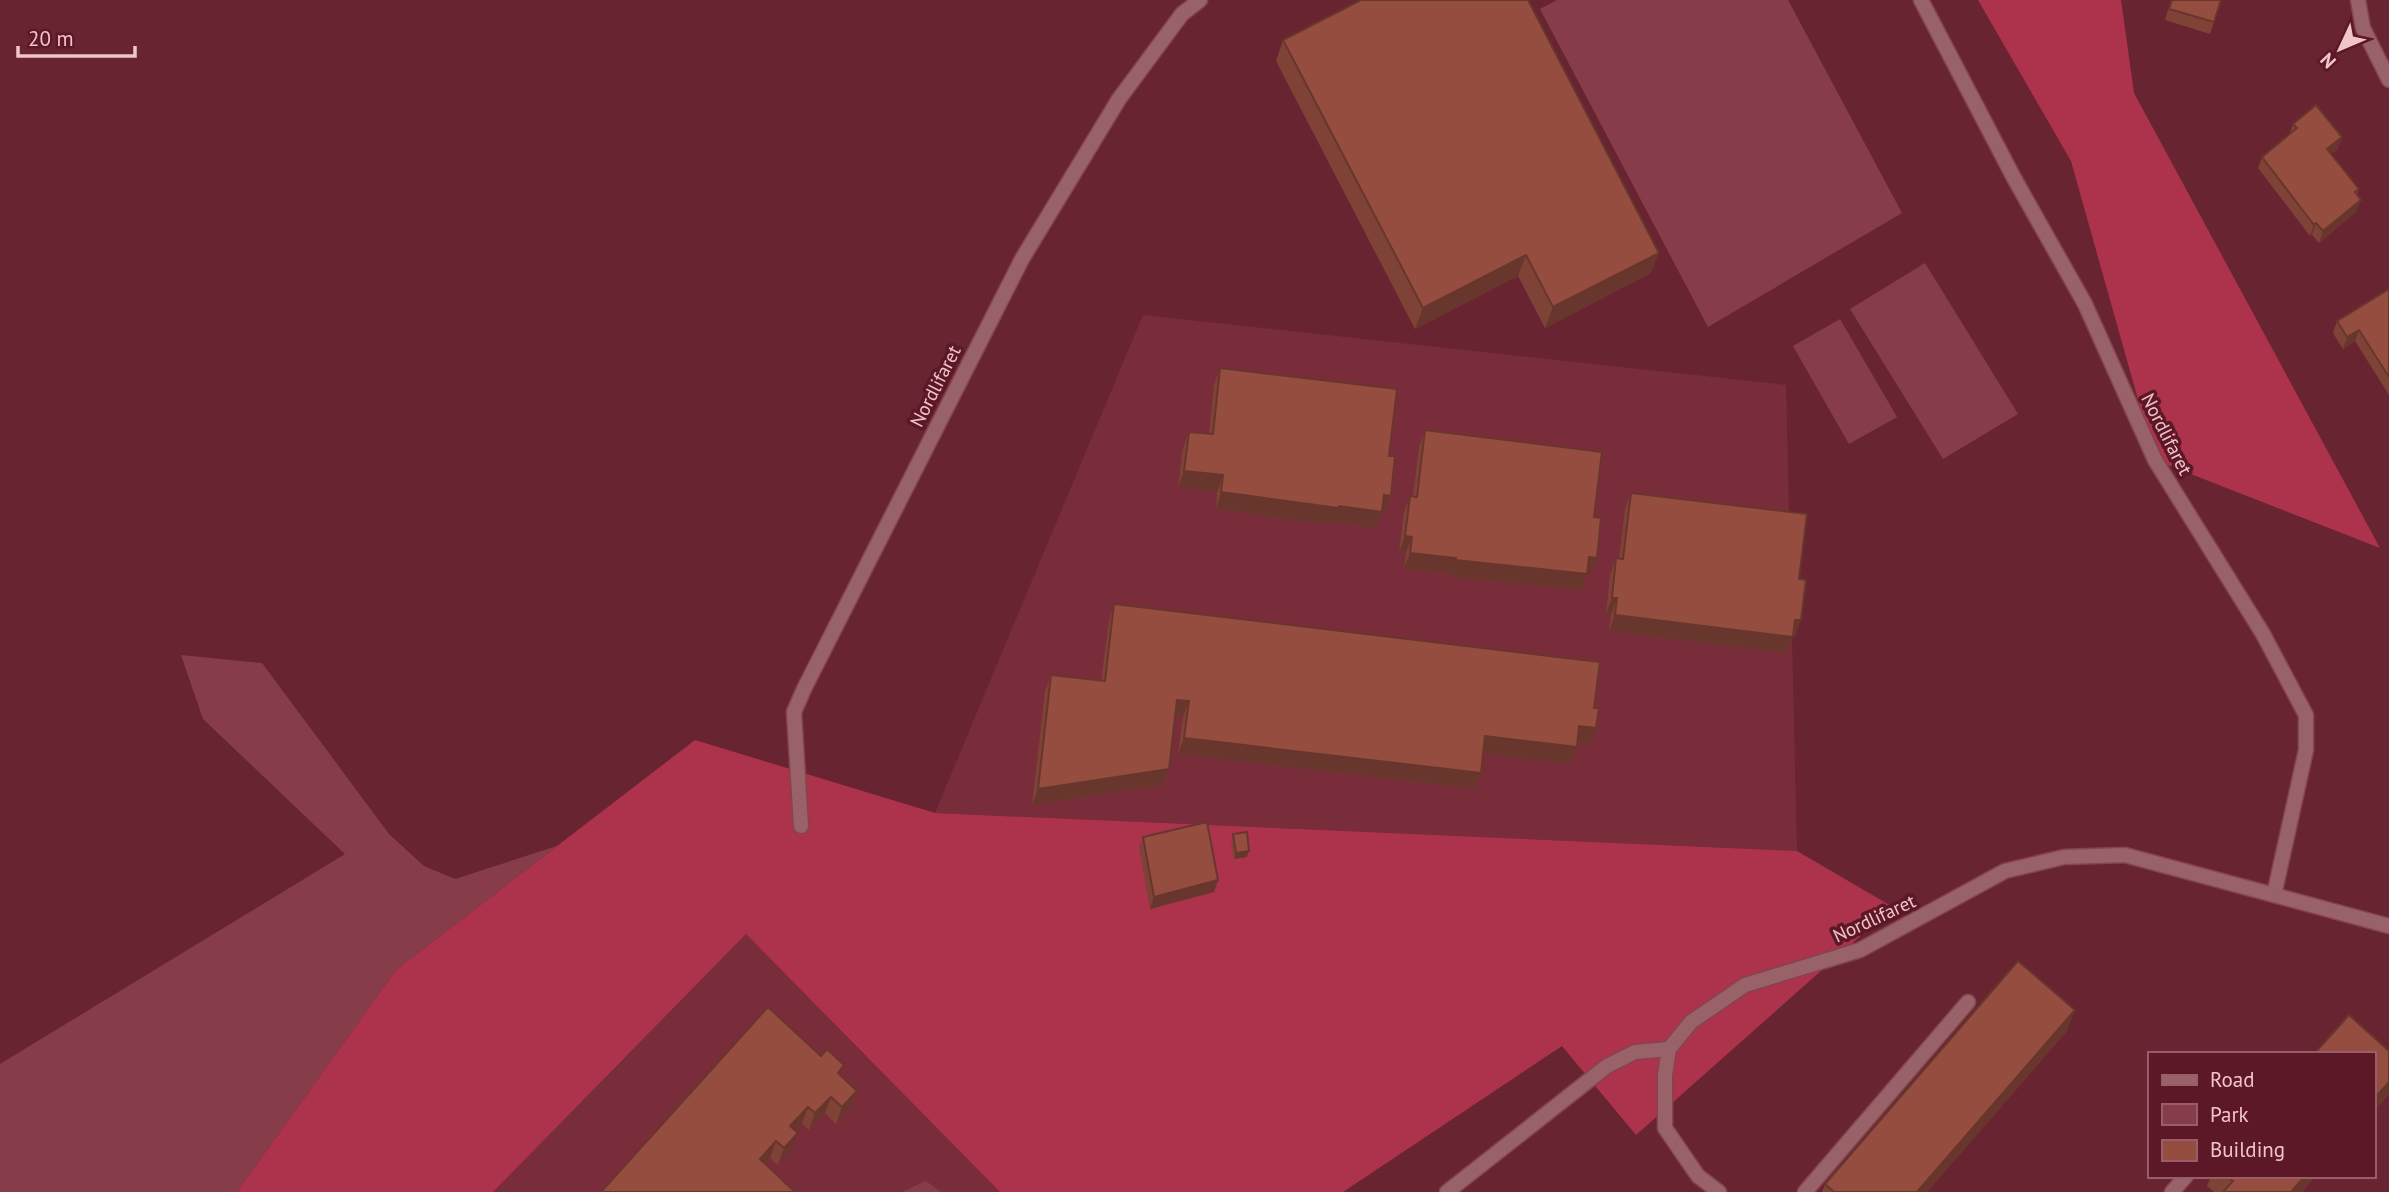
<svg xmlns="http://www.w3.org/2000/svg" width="2389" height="1192" font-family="'PT Sans',sans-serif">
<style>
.built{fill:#792d3b}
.green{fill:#873d49}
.forest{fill:#ad334d}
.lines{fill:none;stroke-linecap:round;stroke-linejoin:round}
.street-casing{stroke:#84444f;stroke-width:17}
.street{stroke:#986268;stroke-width:14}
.wall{fill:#7f4236}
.shaded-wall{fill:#68362c}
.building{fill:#944d3f;stroke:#68362c;stroke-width:2}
.labels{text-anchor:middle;stroke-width:7;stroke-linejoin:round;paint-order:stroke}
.street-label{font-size:19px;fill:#f1c5c9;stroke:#5d1827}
</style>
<rect width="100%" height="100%" fill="#692431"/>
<g class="built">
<polygon points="1143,315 1786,385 1797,851 935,813"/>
<polygon points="746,934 1000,1192 493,1192"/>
</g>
<g class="green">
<polygon points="1557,0 1788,0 1902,213 1708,327 1540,9"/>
<polygon points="1925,263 2018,414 1943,459 1850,309"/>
<polygon points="1840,319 1897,417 1849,444 1793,346"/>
<polygon points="181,655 262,663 389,834 424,866 455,879 557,846 396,970 237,1192 0,1192 0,1064 345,854 203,719"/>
<polygon points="926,1181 941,1192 902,1192"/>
</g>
<g class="forest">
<polygon points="1978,0 2121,0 2134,93 2380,548 2155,460 2071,161"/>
<polygon points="695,740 935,813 1797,851 1893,907 1636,1135 1562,1046 1343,1192 1000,1192 746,934 493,1192 237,1192 396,970"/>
</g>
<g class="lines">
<g class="street-casing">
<g id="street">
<polyline points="1921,0 2014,178 2085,304 2155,460 2263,634 2306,715 2306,750 2274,895 2389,926"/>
<polyline points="2358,0 2363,28 2389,80"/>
<polyline points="801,826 794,712 804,689 1022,259 1119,99 1182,14 1200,0"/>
<polyline points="1447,1192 1607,1066 1635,1052 1669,1049"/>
<polyline points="1719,1192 1698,1176 1665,1128 1665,1075 1669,1049 1691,1022 1745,985 1860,950 2005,871 2064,857 2125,855 2274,895"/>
<polyline points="1805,1192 1968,1002"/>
<polyline points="2172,1192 2186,1176"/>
</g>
</g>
<use href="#street" class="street"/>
</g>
<g class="wall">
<polygon points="2171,0 2221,0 2210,34 2165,20"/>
<polygon points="1283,40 1651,273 1545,328 1518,276 1415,329 1276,61"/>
<polygon points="2293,124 2338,149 2331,154 2359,189 2357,195 2357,211 2319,243 2312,235 2310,236 2258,168 2262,157 2289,135"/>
<polygon points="2389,289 2389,395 2355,341 2343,349 2333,333 2337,321"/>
<polygon points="1220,368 1389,456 1391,496 1385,512 1382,512 1376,528 1333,522 1332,525 1216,509 1217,492 1178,487 1183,448 1189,432 1209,434 1214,385"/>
<polygon points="1425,430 1594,517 1597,558 1591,574 1587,574 1581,590 1449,577 1450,574 1404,569 1406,553 1399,552 1404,512 1410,496 1413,496 1419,447"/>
<polygon points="1631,493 1799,579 1795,637 1793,636 1787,653 1609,631 1611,615 1606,614 1610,575 1616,558 1619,559 1625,509"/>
<polygon points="1114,604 1590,744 1578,743 1577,747 1571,764 1483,753 1481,773 1475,789 1178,754 1183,717 1175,717 1169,769 1163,785 1032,805 1045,691 1051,675 1101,681 1109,621"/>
<polygon points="1233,834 1249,851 1247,857 1234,859 1231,840"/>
<polygon points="1143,837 1218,880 1214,892 1150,909 1139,848"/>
<polygon points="2067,1031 1927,1192 1822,1192 1825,1184"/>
<polygon points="840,1075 857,1091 851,1107 836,1124 825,1113 809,1130 802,1123 795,1130 792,1149 778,1165 770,1158 765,1164 601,1192"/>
<polygon points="2211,1176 2316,1176 2302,1192 2214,1192 2207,1186"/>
</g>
<g class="shaded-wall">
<polygon points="2342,137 2338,149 2323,160 2327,149"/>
<polygon points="2361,200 2357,211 2319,243 2323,231"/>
<polygon points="2316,223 2312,235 2310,236 2314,225"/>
<polygon points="1659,253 1651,273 1545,328 1553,307"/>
<polygon points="1526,255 1518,276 1415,329 1423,308"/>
<polygon points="2359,330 2355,341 2343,349 2347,337"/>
<polygon points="1184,471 1223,475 1217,492 1178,487"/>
<polygon points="1221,492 1339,506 1384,495 1391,496 1385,512 1382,512 1376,528 1333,522 1332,525 1216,509"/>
<polygon points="1405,536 1412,537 1406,553 1399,552"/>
<polygon points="1410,553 1456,558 1450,574 1404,569"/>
<polygon points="1589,557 1597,558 1591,574 1587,574 1581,590 1449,577 1455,560"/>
<polygon points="1612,598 1617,598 1611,615 1606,614"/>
<polygon points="1615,615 1795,620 1801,620 1795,637 1792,636 1793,637 1787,653 1609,631"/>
<polygon points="1177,700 1189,701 1183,717 1171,716"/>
<polygon points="1579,726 1596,728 1590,744 1573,742"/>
<polygon points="1485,736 1577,747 1571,764 1479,753"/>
<polygon points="1184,738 1481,773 1475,789 1178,754"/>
<polygon points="1169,769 1163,785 1032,805 1038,789"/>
<polygon points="1249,851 1247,857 1234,859 1236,853"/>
<polygon points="1218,880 1214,892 1150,909 1154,897"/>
<polygon points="2075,1010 2067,1031 1927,1192 1917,1192"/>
<polygon points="2389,1082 2389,1095 2373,1112 2373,1100"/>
<polygon points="857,1091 851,1107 836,1124 842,1107"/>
<polygon points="831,1097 825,1113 809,1130 815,1113"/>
<polygon points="808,1107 802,1123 784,1142 790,1126"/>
<polygon points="798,1133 792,1149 778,1165 784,1148"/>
<polygon points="776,1141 770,1158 754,1175 760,1159"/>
<polygon points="2305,1176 2316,1176 2302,1192 2291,1192"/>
</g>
<g class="building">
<polygon points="1361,0 1528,0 1659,253 1553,307 1526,255 1423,308 1283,40"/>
<polygon points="2172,0 2221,0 2214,22 2169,9"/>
<polygon points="2316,105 2342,137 2327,149 2359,189 2355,192 2361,200 2323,231 2316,223 2314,225 2262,157 2297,128 2293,124"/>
<polygon points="2389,289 2389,377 2359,330 2347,337 2337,321"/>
<polygon points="1220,368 1397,389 1389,456 1395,456 1391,496 1384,495 1382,512 1339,506 1338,508 1221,492 1223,475 1184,471 1189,432 1213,434"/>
<polygon points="1425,430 1602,452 1594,517 1601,518 1597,558 1589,557 1587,574 1455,560 1456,558 1410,553 1412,537 1405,536 1410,496 1417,497"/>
<polygon points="1631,493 1807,514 1799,579 1806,580 1801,620 1795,620 1793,637 1615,615 1617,598 1612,598 1616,558 1623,559"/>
<polygon points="1114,604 1600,662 1594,708 1599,708 1596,728 1579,726 1577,747 1485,736 1481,773 1184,738 1189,701 1177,700 1169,769 1038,789 1051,675 1105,681"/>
<polygon points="1207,822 1218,880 1154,897 1143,837"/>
<polygon points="1247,832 1249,851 1236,853 1233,834"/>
<polygon points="2018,961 2075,1010 1917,1192 1834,1192 1825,1184"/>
<polygon points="768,1007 821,1056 827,1049 844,1065 838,1073 857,1091 842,1107 831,1097 815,1113 808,1107 790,1126 798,1133 784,1148 776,1141 760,1159 795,1192 601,1192"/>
<polygon points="2349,1015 2389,1051 2389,1082 2373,1100 2373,1054 2314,1054"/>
<polygon points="2227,1176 2305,1176 2291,1192 2223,1192 2233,1181"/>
</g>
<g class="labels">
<g class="street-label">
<text transform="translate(935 386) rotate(-63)" y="7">Nordlifaret</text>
<text transform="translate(2167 434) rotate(63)" y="7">Nordlifaret</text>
<text transform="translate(1874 918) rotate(-25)" y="7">Nordlifaret</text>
</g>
</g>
<rect x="2148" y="1052" width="228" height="126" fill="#5d1827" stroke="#985d68" stroke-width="2"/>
<rect x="2162" y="1075" width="35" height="10" fill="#986268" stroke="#985d68" stroke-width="2"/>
<text x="2210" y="1087" font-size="21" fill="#f1c5c9">Road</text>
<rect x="2162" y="1104" width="35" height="21" fill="#873d49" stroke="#985d68" stroke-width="2"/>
<text x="2210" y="1122" font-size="21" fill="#f1c5c9">Park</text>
<rect x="2162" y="1140" width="35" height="21" fill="#944d3f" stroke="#985d68" stroke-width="2"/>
<text x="2210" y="1157" font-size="21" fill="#f1c5c9">Building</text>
<g transform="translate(2340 49) rotate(226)" stroke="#5d1827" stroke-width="5" paint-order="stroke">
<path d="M0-5L12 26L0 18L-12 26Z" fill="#f1c5c9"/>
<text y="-10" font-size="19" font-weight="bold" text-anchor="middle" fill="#f1c5c9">N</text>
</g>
<path d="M18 46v10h117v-10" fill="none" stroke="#f1c5c9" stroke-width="3.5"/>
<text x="28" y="46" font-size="21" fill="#f1c5c9" stroke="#5d1827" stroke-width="5" paint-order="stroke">20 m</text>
</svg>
